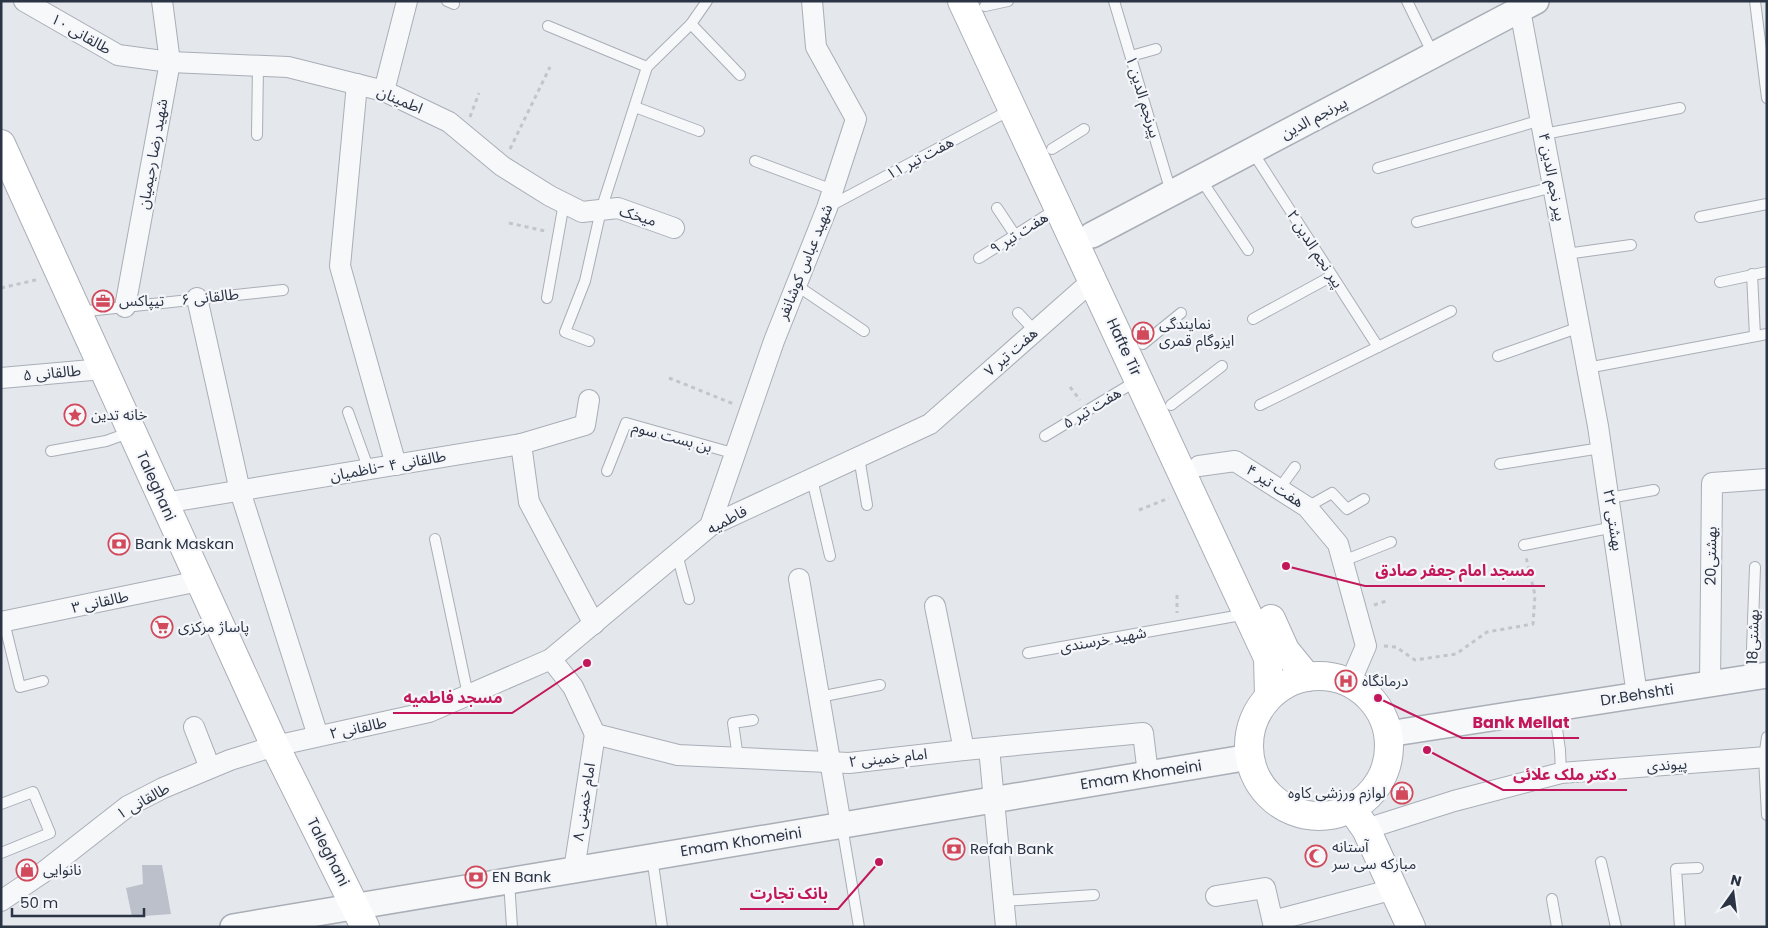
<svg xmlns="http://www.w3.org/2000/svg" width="1768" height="928" font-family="Poppins,'Noto Sans Arabic',sans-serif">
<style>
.building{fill:#bbc0ca}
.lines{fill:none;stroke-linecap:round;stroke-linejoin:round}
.service-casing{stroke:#a9aeb7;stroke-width:12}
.minor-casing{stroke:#a9aeb7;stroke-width:22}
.tertiary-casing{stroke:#a9aeb7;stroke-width:28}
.secondary-casing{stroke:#a9aeb7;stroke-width:30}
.path{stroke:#c2c5cb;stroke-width:3;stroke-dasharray:4 4;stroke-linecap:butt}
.service{stroke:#f7f8fa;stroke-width:10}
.minor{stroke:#f7f8fa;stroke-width:20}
.tertiary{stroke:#f7f8fa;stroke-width:25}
.secondary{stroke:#fff;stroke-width:28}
.labels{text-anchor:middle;stroke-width:4.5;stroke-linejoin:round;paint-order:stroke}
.street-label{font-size:15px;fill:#2b3445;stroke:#f4f6f9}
.poi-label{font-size:15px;fill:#2b3445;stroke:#f4f6f9;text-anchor:start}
.leader{fill:none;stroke:#c2185b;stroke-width:2}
.callout-dot{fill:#c2185b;stroke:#f4f6f9;stroke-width:2}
.callout-label{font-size:16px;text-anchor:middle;font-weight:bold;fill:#c2185b;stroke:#f4f6f9;stroke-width:4.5;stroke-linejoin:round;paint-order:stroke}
</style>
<rect width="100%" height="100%" fill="#e4e7ec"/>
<polygon class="building" points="142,865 162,865 171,914 132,917 126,888 143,884"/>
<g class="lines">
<g class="service-casing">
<g id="service">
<polyline points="447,1 454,4"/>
<polyline points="1114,1 1171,192"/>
<polyline points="1407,1 1433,54"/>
<polyline points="1755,1 1767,98"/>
<polyline points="985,6 1008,1"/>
<polyline points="691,24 740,75"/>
<polyline points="548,26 647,67"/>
<polyline points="1131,56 1156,49"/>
<polyline points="635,107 699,131"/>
<polyline points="1544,134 1680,108"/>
<polyline points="257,135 258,66"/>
<polyline points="1052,149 1084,129"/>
<polyline points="1252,151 1378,347"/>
<polyline points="755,161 833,190"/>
<polyline points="1378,168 1541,120"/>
<polyline points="1200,178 1248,250"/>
<polyline points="828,207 1012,109"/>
<polyline points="997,208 1015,235"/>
<polyline points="1700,217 1767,204"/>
<polyline points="1417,222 1553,187"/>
<polyline points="1566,254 1631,245"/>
<polyline points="979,258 1058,208"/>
<polyline points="1752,274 1755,336"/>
<polyline points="1720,282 1767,272"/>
<polyline points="796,285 864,331"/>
<polyline points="547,298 564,203"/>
<polyline points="78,312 283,290"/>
<polyline points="1018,313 1035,331"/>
<polyline points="1253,319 1332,276"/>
<polyline points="589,341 565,332 585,281 601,210 647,67 691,24 707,1"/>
<polyline points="1143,344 1181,313"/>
<polyline points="1498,356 1580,327"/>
<polyline points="1587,368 1767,334"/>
<polyline points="1171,405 1222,366"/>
<polyline points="1260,405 1451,311"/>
<polyline points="348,412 369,470"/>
<polyline points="1045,436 1138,380"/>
<polyline points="51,451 106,441 131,432"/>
<polyline points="859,457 867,505"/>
<polyline points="1500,464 1601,448"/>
<polyline points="607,471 626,423 736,454"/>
<polyline points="812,479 830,556"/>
<polyline points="1279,489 1295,467"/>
<polyline points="1609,498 1654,490"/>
<polyline points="1307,507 1332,493 1347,509 1364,499"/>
<polyline points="435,539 468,695"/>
<polyline points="1524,545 1614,527"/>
<polyline points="677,554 689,599"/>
<polyline points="1343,561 1391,542"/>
<polyline points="4,622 20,687 43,681"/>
<polyline points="1028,653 1247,614"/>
<polyline points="1751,676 1755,567"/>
<polyline points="819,697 880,685"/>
<polyline points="1554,708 1560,750 1561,773"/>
<polyline points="1767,737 1764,758 1767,815"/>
<polyline points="738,758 733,723 753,720"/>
<polyline points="1,804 33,792 50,833 1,853"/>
<polyline points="842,826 859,927"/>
<polyline points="652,857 662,927"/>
<polyline points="1601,862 1616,927"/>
<polyline points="509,881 512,927"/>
<polyline points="1552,899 1557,927"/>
<polyline points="1004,901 1094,895"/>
<polyline points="1680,927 1676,869 1698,868"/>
</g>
</g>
<g class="minor-casing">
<g id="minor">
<polyline points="24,1 118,55 170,62 288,67 384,91 449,122 502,166 550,196 582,212 618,208 674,228"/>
<polyline points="1520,10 1598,426 1637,695"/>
<polyline points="357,84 340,266 396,465"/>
<polyline points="384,91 407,1"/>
<polyline points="197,298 240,491 318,736"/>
<polyline points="125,307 170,62 162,1"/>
<polyline points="1,378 103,369"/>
<polyline points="521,444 529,502 594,624"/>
<polyline points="1199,466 1235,461 1307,507 1338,544 1366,646 1350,683"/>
<polyline points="164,503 521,444 585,425 589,400"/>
<polyline points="710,526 774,341 827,208 856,119 816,47 812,1"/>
<polyline points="799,579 841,825"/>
<polyline points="935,606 964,750"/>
<polyline points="1,622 199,581"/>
<polyline points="551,659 573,687 595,734"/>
<polyline points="1710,684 1712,483 1767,479"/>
<polyline points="194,727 210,768"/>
<polyline points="595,734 678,755 849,763 964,750 1143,733 1148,774"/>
<polyline points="989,748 1006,927"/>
<polyline points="1366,829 1454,801 1561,773 1767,757"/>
<polyline points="574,870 595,734"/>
<polyline points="1216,896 1265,888 1274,927"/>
<polyline points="1,901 41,874 128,806 163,788 230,760 275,746 429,712 551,659 710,526 930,424 1093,280"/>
<polyline points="1273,921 1394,889"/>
</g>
</g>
<g class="tertiary-casing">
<g id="tertiary">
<polyline points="1092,235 1536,1"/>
<polyline points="1388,734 1767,675"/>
<polyline points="233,927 1250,757"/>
</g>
</g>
<g class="secondary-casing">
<g id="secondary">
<polyline points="962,1 1268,658 1269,696"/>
<polyline points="1,144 275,746 365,927"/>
<polyline points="1271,619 1285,650 1307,677"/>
<circle cx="1319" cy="746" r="70"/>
<polyline points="1351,808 1366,829 1411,927"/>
</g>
</g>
<g class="path">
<polyline points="470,117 479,93"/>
<polyline points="510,149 550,67"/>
<polyline points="509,223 545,231"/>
<polyline points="1,288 40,279"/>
<polyline points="669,378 734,404"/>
<polyline points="1070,387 1080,400"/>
<polyline points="1139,510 1169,498"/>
<polyline points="1177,595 1177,613"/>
<polyline points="1374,605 1389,600"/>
<polyline points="1384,646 1396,647 1415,660 1456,654 1487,632 1533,624 1535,595 1526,557"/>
</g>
<use href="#service" class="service"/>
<use href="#minor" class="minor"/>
<use href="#tertiary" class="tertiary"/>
<use href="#secondary" class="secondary"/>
</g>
<defs>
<g id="office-ring" transform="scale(1.125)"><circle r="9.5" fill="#f4f6f9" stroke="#d1495b" stroke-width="1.5"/><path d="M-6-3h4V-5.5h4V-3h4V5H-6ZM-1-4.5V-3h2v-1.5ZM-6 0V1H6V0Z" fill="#d1495b"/></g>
<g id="shop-ring" transform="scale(1.125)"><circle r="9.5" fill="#f4f6f9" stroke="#d1495b" stroke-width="1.5"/><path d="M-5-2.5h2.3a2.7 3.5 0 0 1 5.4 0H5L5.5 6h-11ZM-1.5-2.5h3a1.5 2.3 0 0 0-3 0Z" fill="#d1495b"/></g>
<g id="sight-ring" transform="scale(1.125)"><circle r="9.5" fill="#f4f6f9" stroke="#d1495b" stroke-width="1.5"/><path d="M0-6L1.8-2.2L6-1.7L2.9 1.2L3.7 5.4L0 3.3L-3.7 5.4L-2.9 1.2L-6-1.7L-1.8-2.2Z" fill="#d1495b"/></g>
<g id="bank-ring" transform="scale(1.125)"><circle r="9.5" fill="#f4f6f9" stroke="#d1495b" stroke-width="1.5"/><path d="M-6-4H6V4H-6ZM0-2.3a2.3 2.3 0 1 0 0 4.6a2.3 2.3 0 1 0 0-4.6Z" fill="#d1495b"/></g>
<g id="supermarket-ring" transform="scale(1.125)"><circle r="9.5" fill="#f4f6f9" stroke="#d1495b" stroke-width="1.5"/><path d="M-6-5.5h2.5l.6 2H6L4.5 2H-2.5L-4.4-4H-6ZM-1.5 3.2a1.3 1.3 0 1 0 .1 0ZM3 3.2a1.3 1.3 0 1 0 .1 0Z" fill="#d1495b"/></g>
<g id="hospital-ring" transform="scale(1.125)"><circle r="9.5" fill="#f4f6f9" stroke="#d1495b" stroke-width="1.5"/><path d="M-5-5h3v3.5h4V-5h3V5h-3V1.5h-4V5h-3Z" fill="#d1495b"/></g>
<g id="mosque-ring" transform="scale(1.125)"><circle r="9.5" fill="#f4f6f9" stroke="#d1495b" stroke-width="1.5"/><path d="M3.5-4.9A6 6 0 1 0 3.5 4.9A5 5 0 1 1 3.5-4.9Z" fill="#d1495b"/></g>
</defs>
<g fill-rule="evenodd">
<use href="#office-ring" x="103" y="301"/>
<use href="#shop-ring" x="1143" y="333"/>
<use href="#sight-ring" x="75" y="415"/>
<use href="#bank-ring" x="119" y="544"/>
<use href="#supermarket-ring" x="162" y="627"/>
<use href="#hospital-ring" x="1346" y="681"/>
<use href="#shop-ring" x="1402" y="793"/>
<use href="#bank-ring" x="954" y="849"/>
<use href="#mosque-ring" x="1316" y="856"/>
<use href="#shop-ring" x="27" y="870"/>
<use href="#bank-ring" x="476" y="877"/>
</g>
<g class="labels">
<g class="street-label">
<text transform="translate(81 34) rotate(30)" y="5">طالقانی ۱۰</text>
<text transform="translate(1143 97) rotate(73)" y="5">پیرنجم الدین ۱</text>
<text transform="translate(400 100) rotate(23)" y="5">اطمینان</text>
<text transform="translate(1314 118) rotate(-28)" y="5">پیرنجم الدین</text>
<text transform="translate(153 154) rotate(-80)" y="5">شهید رضا رحیمیان</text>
<text transform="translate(920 158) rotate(-28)" y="5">هفت تیر ۱۱</text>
<text transform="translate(1552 177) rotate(79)" y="5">پیر نجم الدین ۴</text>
<text transform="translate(638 216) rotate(17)" y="5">میخک</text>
<text transform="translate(1019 233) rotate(-32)" y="5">هفت تیر ۹</text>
<text transform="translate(1315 249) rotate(57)" y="5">پیر نجم الدین ۲</text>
<text transform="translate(805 262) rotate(-68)" y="5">شهید عباس کوشانفر</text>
<text transform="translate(210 297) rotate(-6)" y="5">طالقانی ۶</text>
<text transform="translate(1124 347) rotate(65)" y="5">Hafte Tir</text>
<text transform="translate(1011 352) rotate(-41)" y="5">هفت تیر ۷</text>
<text transform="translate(52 373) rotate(-5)" y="5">طالقانی ۵</text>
<text transform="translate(1092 408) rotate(-31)" y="5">هفت تیر ۵</text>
<text transform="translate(672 437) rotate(15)" y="5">بن بست سوم</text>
<text transform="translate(388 466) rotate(-10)" y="5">طالقانی ۴ -ناظمیان</text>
<text transform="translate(156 486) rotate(66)" y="5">Taleghani</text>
<text transform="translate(1275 486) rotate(33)" y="5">هفت تیر ۴</text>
<text transform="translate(727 520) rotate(-28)" y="5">فاطمیه</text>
<text transform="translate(1613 520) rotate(81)" y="5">بهشتی ۲۲</text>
<text transform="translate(1711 556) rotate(-89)" y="5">بهشتی20</text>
<text transform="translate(100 602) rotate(-12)" y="5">طالقانی ۳</text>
<text transform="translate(1753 637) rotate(-88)" y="5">بهشتی18</text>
<text transform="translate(1103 640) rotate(-10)" y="5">شهید خرسندی</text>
<text transform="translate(1637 695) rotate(-9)" y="5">Dr.Behshti</text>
<text transform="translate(358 728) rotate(-12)" y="5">طالقانی ۲</text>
<text transform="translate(888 758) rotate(-6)" y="5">امام خمینی ۲</text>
<text transform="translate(1667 765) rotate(-4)" y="5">پیوندی</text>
<text transform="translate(1141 775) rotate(-9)" y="5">Emam Khomeini</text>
<text transform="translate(143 801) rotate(-29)" y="5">طالقانی ۱</text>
<text transform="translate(584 802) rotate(-81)" y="5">امام خمینی ۸</text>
<text transform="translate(741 842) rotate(-9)" y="5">Emam Khomeini</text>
<text transform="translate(328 852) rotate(63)" y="5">Taleghani</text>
</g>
<g class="poi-label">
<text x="119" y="306">تیپاکس</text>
<text x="1159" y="329">نمایندگی<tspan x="1159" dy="17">ایزوگام قمری</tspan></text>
<text x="91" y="420">خانه تدین</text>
<text x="135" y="549">Bank Maskan</text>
<text x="178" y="632">پاساژ مرکزی</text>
<text x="1362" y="686">درمانگاه</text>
<text x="1386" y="798" text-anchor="end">لوازم ورزشی کاوه</text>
<text x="1332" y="852">آستانه<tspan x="1332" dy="17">مبارکه سی سر</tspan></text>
<text x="970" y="854">Refah Bank</text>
<text x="43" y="875">نانوایی</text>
<text x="492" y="882">EN Bank</text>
</g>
</g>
<path class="leader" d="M1286 566L1365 586H1545M587 663L512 713H393M1378 698L1462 738H1579M1427 750L1503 790H1627M879 862L838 909H740"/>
<g class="callout-dot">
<circle cx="1286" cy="566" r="5"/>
<circle cx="587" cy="663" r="5"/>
<circle cx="1378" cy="698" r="5"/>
<circle cx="1427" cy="750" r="5"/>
<circle cx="879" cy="862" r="5"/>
</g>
<g class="callout-label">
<text x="1455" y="576">مسجد امام جعفر صادق</text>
<text x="453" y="703">مسجد فاطمیه</text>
<text x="1521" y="728">Bank Mellat</text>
<text x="1565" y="780">دکتر ملک علائی</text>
<text x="789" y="899">بانک تجارت</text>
</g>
<rect width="1768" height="928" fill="none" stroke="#2b3445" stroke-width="5"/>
<g transform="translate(1733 893) rotate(14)" stroke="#f4f6f9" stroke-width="4" paint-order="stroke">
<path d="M0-4L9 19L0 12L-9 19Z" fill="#2b3445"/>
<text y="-8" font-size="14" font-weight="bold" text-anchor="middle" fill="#2b3445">N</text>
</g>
<path d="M12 908v8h132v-8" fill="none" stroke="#2b3445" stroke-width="2.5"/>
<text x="20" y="908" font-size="15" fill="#2b3445" stroke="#f4f6f9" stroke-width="4" paint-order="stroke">50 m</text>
</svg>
